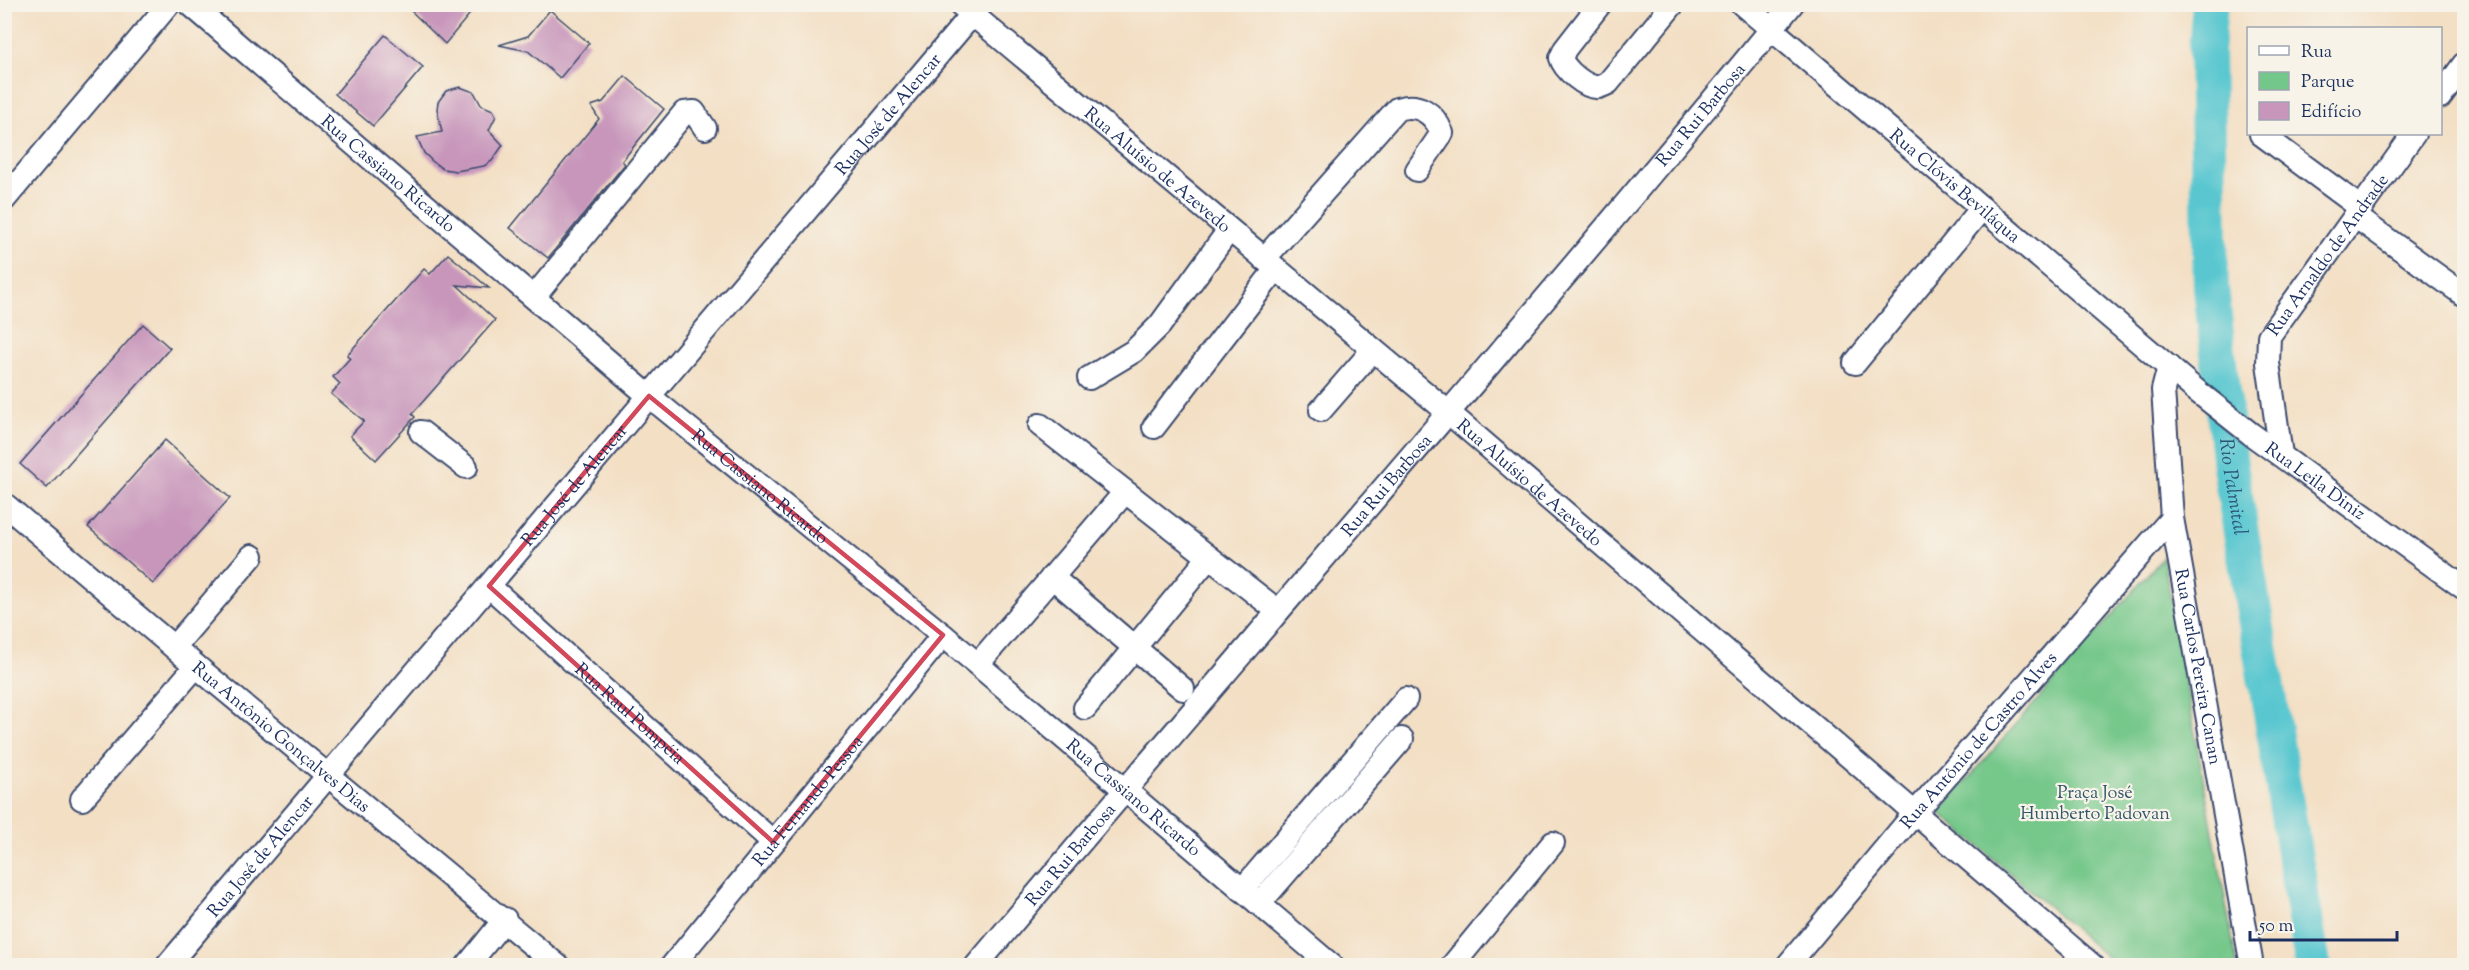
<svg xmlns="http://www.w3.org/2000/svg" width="2469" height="970" font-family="'Sorts Mill Goudy',serif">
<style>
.green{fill:#74c78a;stroke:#487b74;stroke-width:1.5}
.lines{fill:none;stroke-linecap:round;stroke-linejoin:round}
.river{stroke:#5ac7d0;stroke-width:36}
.building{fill:#c896bb}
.minor-casing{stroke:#3b496d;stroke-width:26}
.minor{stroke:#fff;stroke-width:22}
.marked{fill:none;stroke:#d1495b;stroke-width:4.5;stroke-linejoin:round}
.labels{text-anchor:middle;stroke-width:4.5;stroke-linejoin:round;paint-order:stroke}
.street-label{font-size:18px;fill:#1b2f5e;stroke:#f7f3e8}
.park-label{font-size:18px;fill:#315569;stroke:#f7f3e8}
.water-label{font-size:20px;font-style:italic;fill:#2b557a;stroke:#f7f3e8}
</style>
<rect width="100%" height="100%" fill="#f7f3e8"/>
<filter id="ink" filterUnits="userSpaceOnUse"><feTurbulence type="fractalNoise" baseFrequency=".0167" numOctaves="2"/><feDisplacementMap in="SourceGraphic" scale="12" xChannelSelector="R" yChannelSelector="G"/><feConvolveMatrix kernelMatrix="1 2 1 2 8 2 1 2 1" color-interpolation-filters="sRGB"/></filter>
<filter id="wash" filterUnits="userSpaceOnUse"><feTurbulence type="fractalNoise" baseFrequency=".008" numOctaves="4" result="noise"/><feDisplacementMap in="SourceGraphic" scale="24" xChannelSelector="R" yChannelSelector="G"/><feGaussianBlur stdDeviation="1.35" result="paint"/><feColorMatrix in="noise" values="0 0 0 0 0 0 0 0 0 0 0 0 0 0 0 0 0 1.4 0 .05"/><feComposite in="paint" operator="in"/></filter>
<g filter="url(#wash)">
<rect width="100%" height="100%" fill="#f3dfc4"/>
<polygon class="green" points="2163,557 2237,965 2116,965 1939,812"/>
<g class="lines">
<path class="river" id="s1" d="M2210,4l-4,47 5,236 19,179 83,500"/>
</g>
<g id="blocks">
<g class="building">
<polygon points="404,4 478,4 445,44"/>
<polygon points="550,10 589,43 560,78 528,51 499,45 528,36"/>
<polygon points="385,35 423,67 373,126 335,94"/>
<polygon points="625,76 664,109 622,161 625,164 548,258 510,228 599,119 591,106 603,102"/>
<polygon points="460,87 474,92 481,105 493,110 496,116 489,130 503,145 492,161 484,166 456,171 443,169 432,161 424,153 417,137 442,132 437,109 438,102 446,91"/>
<polygon points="448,254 489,288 457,285 495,320 412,414 415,417 376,460 350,436 364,421 331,394 340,384 333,377 350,358 347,355 424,269 430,274"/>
<polygon points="143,324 170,348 47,488 20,464"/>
<polygon points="165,440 230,498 153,584 88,527"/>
</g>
</g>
</g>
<g filter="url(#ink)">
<use href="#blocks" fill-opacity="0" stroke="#3b496d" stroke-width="1.5"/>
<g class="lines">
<g class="minor-casing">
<g id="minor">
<path id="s2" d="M190,4l459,392 294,239 389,331"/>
<path id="s3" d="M960,4l489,409 644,553"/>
<path d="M1600,4l-35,45 -4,9c3,11 25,31 38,29 1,0 7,-3 9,-4l65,-79"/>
<path id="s4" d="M1742,4l456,388 53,42 213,154"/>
<polyline points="2440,97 2464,64"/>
<polyline points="2261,134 2361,208"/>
<polyline points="4,200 169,4"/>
<polyline points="2355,216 2464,295"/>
<path d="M1264,259l133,-150c22,-7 37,4 45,24l-25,37"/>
<polyline points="534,297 684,113 694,112 705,128"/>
<polyline points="1855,363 1982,208"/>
<path id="s5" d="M2169,367l-6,23 9,128 80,448"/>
<polyline points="1089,378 1134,351 1160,325 1229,230"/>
<polyline points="1321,410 1373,350"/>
<polyline points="1040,425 1278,611"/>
<polyline points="1154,427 1276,269"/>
<polyline points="421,432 466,467"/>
<path id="s6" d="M2281,455l-13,-92 1,-27 145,-202"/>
<path id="s7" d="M4,504l192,162 362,300"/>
<polyline points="1052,577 1183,689"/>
<path id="s8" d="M489,586l284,256"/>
<polyline points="174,647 252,556"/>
<polyline points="978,664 1125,492"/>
<polyline points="1085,708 1209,557"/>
<polyline points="82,799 196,666"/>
<polyline points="1242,890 1406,699"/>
<polyline points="1259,904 1402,739"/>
<path id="s9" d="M167,966l814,-962"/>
<polyline points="467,966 505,919"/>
<path id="s10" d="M672,966l271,-331"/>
<path id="s11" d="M976,966c271,-322 549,-637 816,-962"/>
<polyline points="1452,966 1553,843"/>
<path id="s12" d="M1787,966l127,-152 258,-296"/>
</g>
</g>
<use href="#minor" class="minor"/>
</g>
</g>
<path class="marked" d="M649,396l294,239 -170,207 -284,-256z"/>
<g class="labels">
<g class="street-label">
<text dy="6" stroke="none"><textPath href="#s9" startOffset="1116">Rua José de Alencar</textPath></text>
<text dy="6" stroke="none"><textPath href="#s11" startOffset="1118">Rua Rui Barbosa</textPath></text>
<text dy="6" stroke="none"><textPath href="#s3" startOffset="258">Rua Aluísio de Azevedo</textPath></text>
<text dy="6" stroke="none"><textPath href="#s2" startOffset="261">Rua Cassiano Ricardo</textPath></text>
<text dy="6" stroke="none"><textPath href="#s4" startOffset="280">Rua Clóvis Beviláqua</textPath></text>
<text dy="6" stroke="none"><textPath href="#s6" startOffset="220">Rua Arnaldo de Andrade</textPath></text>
<text dy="6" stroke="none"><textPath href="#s4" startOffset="746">Rua Leila Diniz</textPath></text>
<text dy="6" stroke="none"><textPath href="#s3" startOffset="744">Rua Aluísio de Azevedo</textPath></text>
<text dy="6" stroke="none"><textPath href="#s9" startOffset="630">Rua José de Alencar</textPath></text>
<text dy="6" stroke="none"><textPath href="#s2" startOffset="747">Rua Cassiano Ricardo</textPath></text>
<text dy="6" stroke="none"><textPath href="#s11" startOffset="632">Rua Rui Barbosa</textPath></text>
<text dy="6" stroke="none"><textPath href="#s5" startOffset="303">Rua Carlos Pereira Canan</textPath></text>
<text dy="6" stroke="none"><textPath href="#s8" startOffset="190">Rua Raul Pompéia</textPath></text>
<text dy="6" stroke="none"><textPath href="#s7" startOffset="362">Rua Antônio Gonçalves Dias</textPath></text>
<text dy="6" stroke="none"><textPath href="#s12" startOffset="296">Rua Antônio de Castro Alves</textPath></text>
<text dy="6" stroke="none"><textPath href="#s2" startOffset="1233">Rua Cassiano Ricardo</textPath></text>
<text dy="6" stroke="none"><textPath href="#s10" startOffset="214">Rua Fernando Pessoa</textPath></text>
<text dy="6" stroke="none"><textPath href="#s11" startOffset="146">Rua Rui Barbosa</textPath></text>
<text dy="6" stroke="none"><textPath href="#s9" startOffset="144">Rua José de Alencar</textPath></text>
</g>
<g class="park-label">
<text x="2095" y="798">Praça José<tspan x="2095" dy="21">Humberto Padovan</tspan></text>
</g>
<g class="water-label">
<text dy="7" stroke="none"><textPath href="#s1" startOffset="484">Rio Palmital</textPath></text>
</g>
</g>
<rect width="2469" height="970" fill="none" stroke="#f7f3e8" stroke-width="24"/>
<rect x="2247" y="27" width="195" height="108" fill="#f7f3e8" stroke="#9fa5b1" stroke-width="1.5"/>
<rect x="2259" y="46" width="30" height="9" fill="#ffffff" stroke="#9fa5b1" stroke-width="1.5"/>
<text x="2301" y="57" font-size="18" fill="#1b2f5e">Rua</text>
<rect x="2259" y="72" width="30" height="18" fill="#74c78a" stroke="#9fa5b1" stroke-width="1.5"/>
<text x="2301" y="87" font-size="18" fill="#1b2f5e">Parque</text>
<rect x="2259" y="102" width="30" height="18" fill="#c896bb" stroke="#9fa5b1" stroke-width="1.5"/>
<text x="2301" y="117" font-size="18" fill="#1b2f5e">Edifício</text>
<path d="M2250 931v9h147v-9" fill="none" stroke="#1b2f5e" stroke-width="3"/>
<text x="2259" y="931" font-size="18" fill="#1b2f5e" stroke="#f7f3e8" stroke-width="4.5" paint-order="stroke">50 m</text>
</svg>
